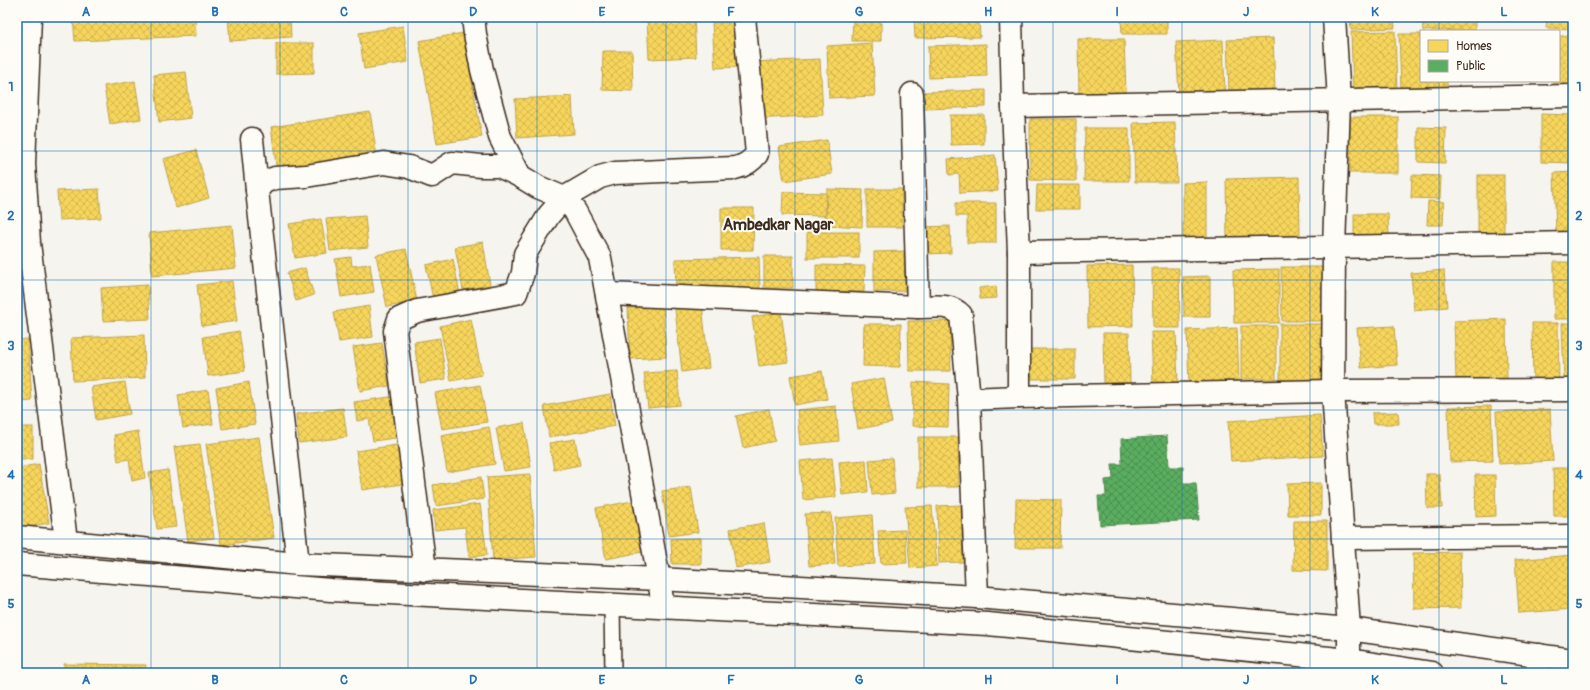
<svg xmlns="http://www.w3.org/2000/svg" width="1590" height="690" font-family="Pangolin,sans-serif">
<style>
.homes{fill:url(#homes-cross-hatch);stroke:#bea249}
.public{fill:url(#public-cross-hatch);stroke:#51864d}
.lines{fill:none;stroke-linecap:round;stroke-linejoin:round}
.lane-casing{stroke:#3b2a1e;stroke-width:18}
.street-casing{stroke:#3b2a1e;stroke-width:25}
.secondary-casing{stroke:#3b2a1e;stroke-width:25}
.lane{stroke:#fdfcf7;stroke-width:15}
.street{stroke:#fdfcf7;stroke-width:22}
.secondary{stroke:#fdfcf7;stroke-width:22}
.grid{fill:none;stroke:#1f6fb2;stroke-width:1;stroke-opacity:0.55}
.labels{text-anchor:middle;stroke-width:4;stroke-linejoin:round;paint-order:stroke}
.district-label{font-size:16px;font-weight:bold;fill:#3b2a1e;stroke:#fdfcf7}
.neatline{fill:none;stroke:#1f6fb2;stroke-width:1.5}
.grid-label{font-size:13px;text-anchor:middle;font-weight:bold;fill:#1f6fb2}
</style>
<defs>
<pattern id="homes-cross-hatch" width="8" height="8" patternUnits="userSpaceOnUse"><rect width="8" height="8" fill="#f6d55c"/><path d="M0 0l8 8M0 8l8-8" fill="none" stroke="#d4b750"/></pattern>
<pattern id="public-cross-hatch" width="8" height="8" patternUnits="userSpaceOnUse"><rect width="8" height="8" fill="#5aae61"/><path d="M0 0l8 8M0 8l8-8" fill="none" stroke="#4c8e4f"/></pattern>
</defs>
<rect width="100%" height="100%" fill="#f5f4ee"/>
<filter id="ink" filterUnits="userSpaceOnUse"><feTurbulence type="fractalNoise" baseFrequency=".025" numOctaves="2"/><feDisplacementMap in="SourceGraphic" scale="8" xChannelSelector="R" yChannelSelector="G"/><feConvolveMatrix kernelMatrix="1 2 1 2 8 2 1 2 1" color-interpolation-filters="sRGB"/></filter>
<g filter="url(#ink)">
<g class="homes">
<polygon points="73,17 195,17 196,36 75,41"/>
<polygon points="228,17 290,17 291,37 230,41"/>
<polygon points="647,17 694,17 696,57 649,59"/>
<polygon points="853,17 881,17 881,41 852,41"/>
<polygon points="914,17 979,17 980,37 915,38"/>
<polygon points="1121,17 1167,17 1167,34 1122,34"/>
<polygon points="1350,17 1394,17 1395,28 1351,30"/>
<polygon points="1422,17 1475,17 1475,30 1423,31"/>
<polygon points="1547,17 1573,17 1573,29 1546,28"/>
<polygon points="739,22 742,67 715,68 712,23"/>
<polygon points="403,26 408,62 364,69 359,33"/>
<polygon points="1395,31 1397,91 1353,92 1351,32"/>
<polygon points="463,33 482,137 437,144 419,41"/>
<polygon points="1399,34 1421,34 1421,81 1447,81 1447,88 1401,90"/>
<polygon points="1559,36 1573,36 1573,87 1553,88 1553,81 1559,81"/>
<polygon points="1273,38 1275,90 1229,92 1227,40"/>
<polygon points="1078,39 1124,39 1126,94 1079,95"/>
<polygon points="1223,40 1225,93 1179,94 1176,42"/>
<polygon points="276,43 314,43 314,73 276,74"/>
<polygon points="872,43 875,96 829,98 827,46"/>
<polygon points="986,44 987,76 929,78 928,46"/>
<polygon points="603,51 632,51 633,91 602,90"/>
<polygon points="820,59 823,115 755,119 752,62"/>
<polygon points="186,72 191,118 159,122 154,75"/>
<polygon points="135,81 141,119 110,124 104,86"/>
<polygon points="986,90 986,107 924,109 924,92"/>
<polygon points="572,96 574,134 517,138 515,99"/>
<polygon points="370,112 377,157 277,172 271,127"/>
<polygon points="1541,114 1573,115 1573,163 1541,162"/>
<polygon points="950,115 984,115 984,144 951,145"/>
<rect x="1350" y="117" width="48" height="56"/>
<polygon points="1030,119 1076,119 1076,181 1030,180"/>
<polygon points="1175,122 1177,182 1135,182 1133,123"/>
<polygon points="1418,127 1446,128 1445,163 1418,162"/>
<polygon points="1085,128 1129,128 1129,181 1084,181"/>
<polygon points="827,140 832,174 784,181 779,147"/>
<polygon points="196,150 209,198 176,208 163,159"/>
<polygon points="995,155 998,191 960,193 959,174 949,175 948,159"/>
<polygon points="1573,172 1573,233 1556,234 1554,173"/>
<polygon points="1412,175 1441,176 1440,199 1411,198"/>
<rect x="1478" y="175" width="26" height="60"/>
<polygon points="1299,177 1300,236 1227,238 1226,179"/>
<polygon points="1207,182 1207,239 1183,239 1183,183"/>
<polygon points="1037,185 1080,185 1080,209 1036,209"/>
<polygon points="99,189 101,218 59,220 57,191"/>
<polygon points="827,189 863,190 862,227 826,225"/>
<rect x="867" y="189" width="35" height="38"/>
<polygon points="783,192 826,193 825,216 782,215"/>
<polygon points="1428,201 1444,202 1443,225 1427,225"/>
<polygon points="956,203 996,203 996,243 967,243 967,216 956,216"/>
<polygon points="721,208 754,208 753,250 721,250"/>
<polygon points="1354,214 1388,214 1389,235 1354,235"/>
<polygon points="365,216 368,247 330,251 326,219"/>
<polygon points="321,219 327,253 295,258 289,224"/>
<polygon points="232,225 236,268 152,276 149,233"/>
<polygon points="950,226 951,253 925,254 924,227"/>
<rect x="807" y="232" width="52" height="26"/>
<polygon points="483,242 490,285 463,290 455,247"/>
<polygon points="406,249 417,301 387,307 376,255"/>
<polygon points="904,251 905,291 874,292 874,252"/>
<rect x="764" y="256" width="29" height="32"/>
<polygon points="351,257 352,266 370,264 374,292 341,297 335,259"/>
<polygon points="759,257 760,289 676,291 675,259"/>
<polygon points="453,259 460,294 433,299 426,265"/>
<polygon points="1554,262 1571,262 1572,319 1554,319"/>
<polygon points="816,265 865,266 864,292 816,291"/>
<polygon points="1132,265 1133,326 1088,327 1087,266"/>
<polygon points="1281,267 1325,267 1325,321 1282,321"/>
<polygon points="305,268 314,295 296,301 287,273"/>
<polygon points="1152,268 1179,268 1180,328 1153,328"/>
<polygon points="1279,269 1279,323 1234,323 1233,270"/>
<polygon points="1444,270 1447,307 1414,310 1411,273"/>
<polygon points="1210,276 1210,317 1184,317 1183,277"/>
<polygon points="232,281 237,321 202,326 197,285"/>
<polygon points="148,285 150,319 103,321 101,288"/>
<polygon points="996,286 997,298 980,299 979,288"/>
<polygon points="702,305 709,368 682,372 675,309"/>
<polygon points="369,306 373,337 339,342 334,312"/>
<polygon points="663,306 666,357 630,359 628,308"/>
<polygon points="781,312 788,362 759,366 752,317"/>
<polygon points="471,319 482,375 451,381 440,326"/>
<polygon points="1506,319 1507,379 1456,380 1454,321"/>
<polygon points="908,321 950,321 951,371 909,371"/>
<polygon points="1532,323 1558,323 1559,383 1533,383"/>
<polygon points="1562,323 1573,323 1573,383 1564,383"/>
<polygon points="864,324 901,324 900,367 863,366"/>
<rect x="1280" y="324" width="43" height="59"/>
<rect x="1241" y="326" width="35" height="53"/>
<polygon points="1394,326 1397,365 1361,368 1357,328"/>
<polygon points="1237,328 1239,383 1189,385 1187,330"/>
<polygon points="239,331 245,371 208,376 203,337"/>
<polygon points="1151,332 1176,332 1178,383 1153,384"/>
<polygon points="1103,333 1129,333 1130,384 1104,385"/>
<polygon points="144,335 145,378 73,381 71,338"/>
<polygon points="440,338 446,379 420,383 414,342"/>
<polygon points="28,339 32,401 17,402 17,340"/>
<polygon points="382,343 389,386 360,391 353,347"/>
<polygon points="1024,349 1075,349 1075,379 1025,379"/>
<polygon points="677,371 680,405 648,408 644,373"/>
<polygon points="822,371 827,399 795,405 790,376"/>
<polygon points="884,378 892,423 858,429 851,384"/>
<polygon points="125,382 130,414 96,420 91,387"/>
<polygon points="249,382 255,424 222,429 216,388"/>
<polygon points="913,382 949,384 948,427 912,426"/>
<polygon points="480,385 487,422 442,429 435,393"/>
<polygon points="208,390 213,424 183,428 178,395"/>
<polygon points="610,394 615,426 549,437 544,406"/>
<polygon points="397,396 403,437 373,441 369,419 357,421 354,402"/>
<polygon points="836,406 839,441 800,445 797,410"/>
<polygon points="1491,406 1493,461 1450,462 1448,407"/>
<polygon points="343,408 347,437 299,443 296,414"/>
<polygon points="769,409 775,441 743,448 736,416"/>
<polygon points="1550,409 1553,461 1499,464 1496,412"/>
<polygon points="1398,412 1399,424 1373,424 1372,413"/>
<polygon points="1320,415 1323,456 1231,461 1228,421"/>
<polygon points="524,423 531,467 504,471 496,428"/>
<rect x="17" y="427" width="16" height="32"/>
<polygon points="489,427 495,464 447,472 441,436"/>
<polygon points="138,431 145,478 132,481 129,459 118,461 114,435"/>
<polygon points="259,437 274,538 221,545 206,444"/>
<polygon points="918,437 958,437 959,487 918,487"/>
<polygon points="575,439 580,465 554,470 549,443"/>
<polygon points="200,444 214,538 188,541 174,447"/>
<polygon points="403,444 409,483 362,490 356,451"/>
<polygon points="832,458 836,497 803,500 800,461"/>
<polygon points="892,458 895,493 872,495 869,460"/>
<polygon points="866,460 868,492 842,495 839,462"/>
<polygon points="39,464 49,523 21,528 17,502 17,468"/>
<polygon points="1553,468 1573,468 1573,516 1554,516"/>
<polygon points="168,470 176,527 157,529 149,473"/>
<polygon points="530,474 536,557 493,560 487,477"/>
<polygon points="1426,474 1440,474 1442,508 1427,508"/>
<polygon points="1475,475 1495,475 1496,516 1476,517"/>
<polygon points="481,477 484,499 436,506 433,485"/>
<polygon points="1321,483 1321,515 1288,515 1287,484"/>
<polygon points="691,487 698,532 669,536 662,491"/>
<polygon points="1016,499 1061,500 1060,548 1015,548"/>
<polygon points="632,501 642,552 606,559 596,508"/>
<polygon points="480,504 487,555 469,557 465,527 435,530 433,510"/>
<polygon points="961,505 963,562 939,563 937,506"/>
<polygon points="932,506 937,566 910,568 905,507"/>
<polygon points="831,513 835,564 809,566 805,514"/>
<polygon points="872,515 875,564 838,566 835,518"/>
<polygon points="1294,521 1327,521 1327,571 1293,570"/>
<polygon points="764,523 770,562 736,568 730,529"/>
<polygon points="905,530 907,563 881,564 878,531"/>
<polygon points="701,538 701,564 672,564 671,539"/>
<polygon points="1460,552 1461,608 1414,609 1413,553"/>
<polygon points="1573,555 1573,609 1519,613 1515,560"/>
<polygon points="64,664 146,665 145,673 64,673"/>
<polygon points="249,671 331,672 331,673 249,673"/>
<rect x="495" y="671" width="52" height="2"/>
</g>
<polygon class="public" points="1167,436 1169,467 1183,467 1183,483 1196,483 1199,520 1100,525 1098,496 1106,496 1105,480 1113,479 1112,464 1122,464 1121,439"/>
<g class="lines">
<g class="lane-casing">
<polyline id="lane" points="612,604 613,673"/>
</g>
<g class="street-casing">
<g id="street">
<polyline points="30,17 24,164 29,243 66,541"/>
<polyline points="473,17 475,34 482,70 500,137 520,176 538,187 564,198 575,211 600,258 659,579 663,607"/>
<polyline points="1011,17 1013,106 1019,252 1019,397"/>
<polyline points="1334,17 1339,101 1334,248 1333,391 1349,629 1349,660"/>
<polyline points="912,94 918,307"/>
<polyline points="1013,106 1573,96"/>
<polyline points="252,139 257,190"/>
<polyline points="1019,252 1573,243"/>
<path d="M608,294l310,13c16,0 32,-4 43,8l8,84 8,198"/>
<polyline points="969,399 1019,397 1333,391 1573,390"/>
<polyline points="1343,538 1573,536"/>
<polyline points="298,564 257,190 264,182 275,178 306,176 384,163 409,167 432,176 452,163 481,166 499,166 520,176"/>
<path d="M425,570l-30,-239 4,-12 18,-8 99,-18 7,-20 2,-19 24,-39 15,-17 36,-21 15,-4 120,-5c10,-2 16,-6 22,-14l-13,-137"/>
<polyline points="1537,673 1539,655"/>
</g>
</g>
<g class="secondary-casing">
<g id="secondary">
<polyline points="17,537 298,564 659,579 977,597 1349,629 1573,660"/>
<polyline points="17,564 331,590 988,624 1349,660 1432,673"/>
</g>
</g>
<use href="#lane" class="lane"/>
<use href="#street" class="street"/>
<use href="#secondary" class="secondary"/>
</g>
</g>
<path class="grid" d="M151,17v656M280,17v656M408,17v656M537,17v656M666,17v656M795,17v656M924,17v656M1053,17v656M1182,17v656M1310,17v656M1439,17v14M1439,81v592M17,151h1556M17,280h1556M17,410h1556M17,539h1556"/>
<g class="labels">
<g class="district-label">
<text x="778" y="230">Ambedkar Nagar</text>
</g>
</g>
<rect width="1590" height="690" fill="none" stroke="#fdfcf7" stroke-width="44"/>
<rect x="1420" y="30" width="140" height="52" fill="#fdfcf7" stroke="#afa8a0"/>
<rect x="1428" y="40" width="20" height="12" fill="#f6d55c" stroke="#afa8a0"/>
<text x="1456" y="50" font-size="12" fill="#3b2a1e">Homes</text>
<rect x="1428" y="60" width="20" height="12" fill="#5aae61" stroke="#afa8a0"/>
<text x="1456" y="70" font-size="12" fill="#3b2a1e">Public</text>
<rect x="22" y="22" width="1546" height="646" class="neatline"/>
<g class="grid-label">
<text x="86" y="16">A</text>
<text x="215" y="16">B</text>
<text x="344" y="16">C</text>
<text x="473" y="16">D</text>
<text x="602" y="16">E</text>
<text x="731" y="16">F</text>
<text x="859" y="16">G</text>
<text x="988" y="16">H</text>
<text x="1117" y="16">I</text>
<text x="1246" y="16">J</text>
<text x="1375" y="16">K</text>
<text x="1504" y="16">L</text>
<text x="11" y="91">1</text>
<text x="1579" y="91">1</text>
<text x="11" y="220">2</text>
<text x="1579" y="220">2</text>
<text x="11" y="350">3</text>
<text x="1579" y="350">3</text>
<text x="11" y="479">4</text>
<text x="1579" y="479">4</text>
<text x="11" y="608">5</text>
<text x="1579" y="608">5</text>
<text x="86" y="684">A</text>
<text x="215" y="684">B</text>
<text x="344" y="684">C</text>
<text x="473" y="684">D</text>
<text x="602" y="684">E</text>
<text x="731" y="684">F</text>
<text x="859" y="684">G</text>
<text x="988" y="684">H</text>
<text x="1117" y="684">I</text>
<text x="1246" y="684">J</text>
<text x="1375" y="684">K</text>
<text x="1504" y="684">L</text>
</g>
</svg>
